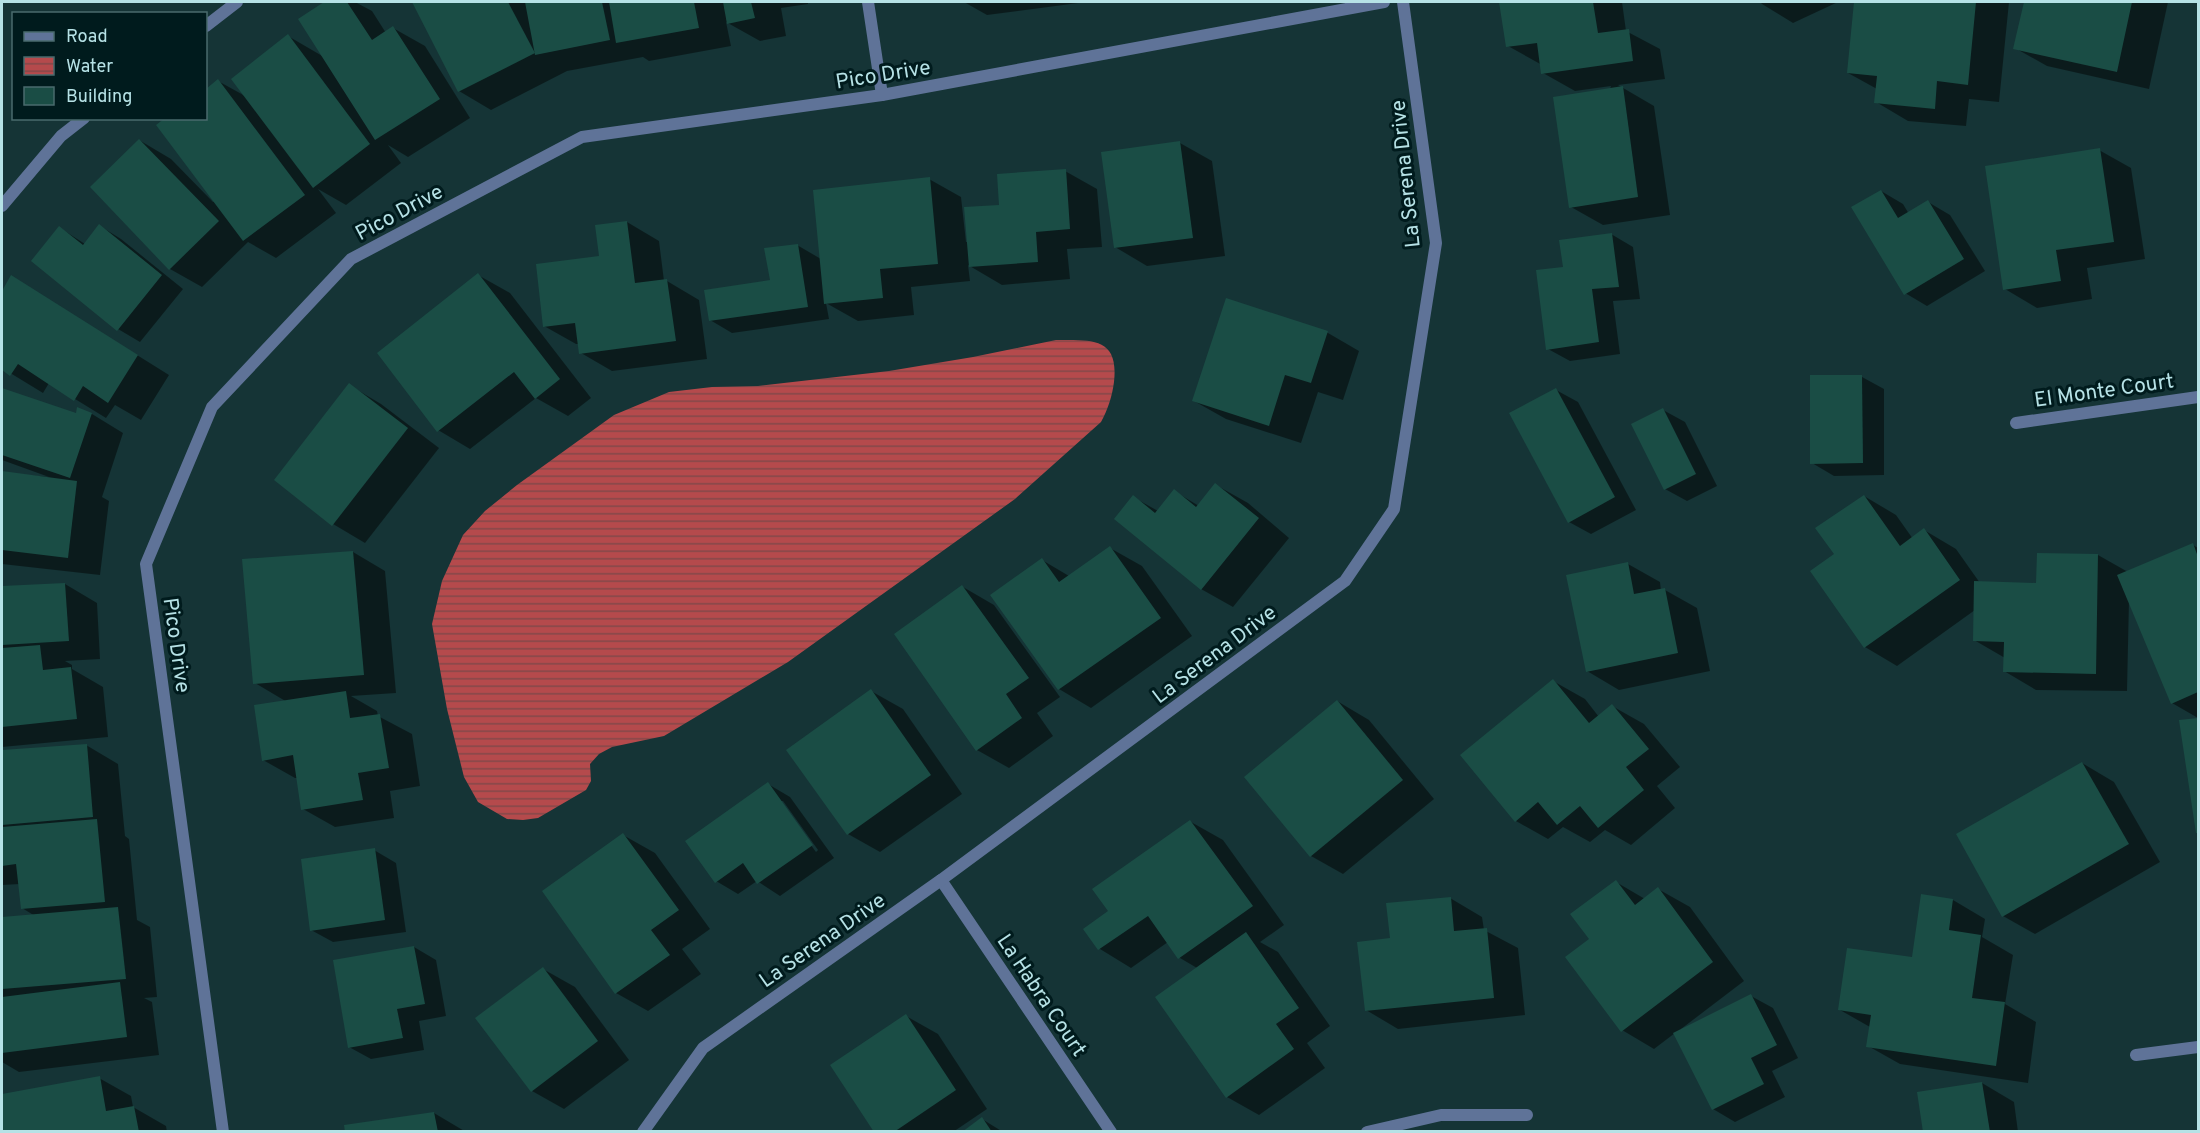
<svg xmlns="http://www.w3.org/2000/svg" width="2200" height="1133" font-family="Overpass,sans-serif">
<style>
.water{fill:url(#water-rules)}
.shadow{fill:#0007;fill-rule:evenodd}
.building{fill:#1a4d45}
.lines{fill:none;stroke-linecap:round;stroke-linejoin:round}
.minor{stroke:#5f7398;stroke-width:12}
.labels{text-anchor:middle;stroke-width:6;stroke-linejoin:round;paint-order:stroke}
.street-label{font-size:21px;fill:#b6e2e6;stroke:#001b1d}
</style>
<defs>
<pattern id="water-rules" width="6" height="5" patternUnits="userSpaceOnUse" patternTransform="scale(1.5)"><rect width="6" height="5" fill="#b54a4c"/><path d="M0 2.5h6" fill="none" stroke="#834849"/></pattern>
</defs>
<rect width="100%" height="100%" fill="#153436"/>
<path class="water" d="M1056,340c36,0 63,-3 58,42 -2,15 -6,27 -13,40l-86,77 -227,163 -124,74 -52,11 -13,7 -9,10 1,17 -5,9 -48,28 -15,2 -16,-1 -29,-17 -14,-25 -17,-68 -15,-85 10,-43 21,-46 22,-24 32,-26 97,-70 55,-23 43,-5 46,-1 131,-15 84,-14z"/>
<g class="shadow">
<polygon points="327,2 355,2 372,11 386,33 393,28 425,46 470,118 408,157 388,145 401,163 346,205 318,189 336,213 276,258 248,242 202,287 170,269 92,187 139,140 171,159 213,202 215,201 206,118 206,90 218,81 247,97 288,36 324,57 300,19"/>
<polygon points="414,2 808,2 808,4 781,8 786,36 760,41 726,22 731,46 649,61 643,57 567,71 491,110 459,91"/>
<polygon points="964,2 1086,2 987,15"/>
<polygon points="1501,2 1622,2 1626,31 1660,49 1665,79 1618,85 1654,106 1670,215 1603,225 1571,207 1611,86 1575,91 1543,73 1542,65 1508,46"/>
<polygon points="1760,2 1838,2 1793,23 1762,4"/>
<polygon points="1855,2 2009,2 1999,102 1969,99 1966,126 1908,121 1876,102 1877,89 1848,73"/>
<polygon points="2025,2 2168,2 2149,89 2047,66 2015,48"/>
<polygon points="1180,143 1212,161 1225,256 1147,266 1115,247"/>
<polygon points="2099,150 2131,168 2145,259 2087,268 2092,299 2037,308 2005,289"/>
<polygon points="1065,171 1097,189 1102,247 1067,249 1070,279 1002,285 968,265 970,281 911,287 914,315 858,321 826,303 829,319 732,333 710,320 772,281 797,245 821,259 929,179 961,197 966,242 969,242 1001,206"/>
<polygon points="1881,191 1903,204 1909,214 1928,202 1950,215 1985,271 1927,306 1905,293"/>
<polygon points="627,222 659,241 664,281 667,281 699,300 707,359 612,371 581,353 579,344 576,344 544,326 601,257"/>
<polygon points="100,226 121,239 183,289 140,342 118,329 60,228 85,244"/>
<polygon points="1611,234 1633,247 1640,299 1613,301 1620,354 1570,361 1548,349 1564,268"/>
<polygon points="478,275 510,293 591,398 568,416 536,398 470,449 438,430"/>
<polygon points="12,277 169,375 141,420 115,405 106,418 49,383 43,393 2,368 2,293"/>
<polygon points="1227,300 1328,333 1359,351 1343,400 1318,392 1301,443 1226,419 1194,401"/>
<polygon points="1862,377 1884,389 1884,475 1834,476 1812,463"/>
<polygon points="349,385 381,404 439,448 365,543 333,524"/>
<polygon points="2,390 77,415 92,414 123,433 102,497 109,501 100,575 2,564 2,473 49,477 2,460"/>
<polygon points="1556,390 1578,402 1636,510 1591,534 1569,522"/>
<polygon points="1663,410 1685,422 1717,486 1687,501 1665,489"/>
<polygon points="1216,485 1248,503 1289,538 1233,607 1201,589 1133,497 1158,511 1174,491 1199,506"/>
<polygon points="1864,496 1896,515 1913,539 1924,530 1956,549 1980,583 2037,584 2098,555 2128,572 2193,545 2198,548 2198,718 2172,703 2129,600 2127,691 2036,690 2004,671 2005,658 1974,640 1975,610 1897,666 1865,647 1812,572 1836,554"/>
<polygon points="1110,548 1142,566 1192,636 1091,708 1059,689 992,595 1042,560 1069,576"/>
<polygon points="353,552 385,571 396,693 351,696 377,711 378,716 412,734 420,786 390,791 394,818 335,827 303,809 298,778 295,778 263,760 287,702 255,683"/>
<polygon points="1628,564 1660,582 1661,591 1665,590 1697,608 1710,671 1619,690 1587,671"/>
<polygon points="65,584 97,603 100,659 65,661 72,665 72,669 103,687 108,737 2,747 2,588"/>
<polygon points="963,587 994,605 1060,697 1037,713 1053,736 1009,768 977,750"/>
<polygon points="1553,681 1585,699 1599,717 1612,706 1644,724 1680,767 1657,786 1675,808 1631,845 1605,830 1590,842 1563,827 1548,839 1516,821"/>
<polygon points="871,691 903,709 962,794 880,852 848,834"/>
<polygon points="1337,701 1369,720 1434,799 1343,874 1311,856"/>
<polygon points="2198,719 2198,832 2181,722"/>
<polygon points="86,745 118,764 125,836 129,839 137,920 150,927 157,997 144,998 152,1002 159,1055 19,1072 2,1062 2,918 35,916 22,908 20,884 2,885 2,752"/>
<polygon points="2082,763 2114,782 2160,862 2035,934 2003,916"/>
<path d="M768,784l22,13 44,61 -54,38 -23,-15 -19,13 -22,-13zM779,801h4l35,49 -2,2z"/>
<polygon points="1191,822 1223,840 1284,925 1260,942 1278,952 1330,1026 1307,1043 1325,1068 1259,1115 1227,1097 1197,968 1180,958 1168,942 1131,968 1100,949 1085,929 1110,912"/>
<polygon points="623,835 655,853 710,929 682,949 701,974 648,1011 616,993"/>
<polygon points="374,850 396,863 406,932 333,942 311,930"/>
<polygon points="1616,882 1645,899 1658,889 1690,907 1744,981 1681,1029 1681,1030 1751,996 1773,1008 1798,1058 1772,1071 1785,1097 1735,1122 1713,1109 1675,1033 1654,1049 1622,1030 1591,940"/>
<polygon points="1450,898 1482,917 1484,930 1518,948 1525,1015 1398,1029 1366,1010"/>
<polygon points="1953,900 1985,919 1982,937 2013,955 2005,1004 2036,1022 2028,1083 1900,1064 1868,1046 1870,1027 1840,1010 1913,959"/>
<polygon points="414,947 436,960 446,1016 419,1021 424,1050 371,1059 349,1047"/>
<polygon points="543,969 575,987 629,1060 564,1109 532,1091"/>
<polygon points="906,1016 938,1034 987,1109 953,1132 876,1132"/>
<polygon points="99,1078 131,1096 133,1107 166,1126 167,1132 2,1132 2,1095"/>
<polygon points="1982,1083 2014,1102 2018,1132 1924,1132"/>
<polygon points="434,1113 466,1132 346,1132"/>
<polygon points="982,1119 1003,1132 965,1132"/>
</g>
<g class="building">
<polygon points="324,2 347,2 372,40 393,26 440,99 375,140 298,19"/>
<polygon points="412,2 508,2 535,53 458,92"/>
<polygon points="525,2 602,2 610,40 535,55"/>
<polygon points="609,2 694,2 699,28 616,43"/>
<polygon points="723,2 751,2 755,18 727,24"/>
<polygon points="1499,2 1593,2 1598,33 1629,29 1633,61 1541,74 1537,43 1506,47"/>
<polygon points="1854,2 1976,2 1968,85 1937,81 1935,109 1874,103 1877,76 1847,73"/>
<polygon points="2024,2 2132,2 2117,72 2013,49"/>
<polygon points="288,34 370,144 313,188 231,79"/>
<polygon points="218,79 305,195 243,241 156,125 165,118 206,118 206,89"/>
<polygon points="1623,86 1638,197 1569,208 1553,97"/>
<polygon points="139,139 219,221 169,270 90,187"/>
<polygon points="1180,141 1193,238 1114,248 1101,152"/>
<polygon points="2100,148 2114,242 2056,250 2061,281 2003,290 1985,166"/>
<polygon points="1066,169 1070,229 1036,232 1038,262 969,267 964,207 999,205 997,174"/>
<polygon points="930,177 938,264 880,269 883,298 824,304 813,190"/>
<polygon points="1881,190 1898,218 1928,200 1964,259 1904,295 1851,207"/>
<polygon points="627,221 635,283 667,279 676,341 579,354 575,323 543,327 536,264 599,256 595,225"/>
<polygon points="99,224 162,275 117,331 31,261 59,226 83,245"/>
<polygon points="1612,233 1619,287 1592,289 1599,342 1546,350 1536,270 1563,267 1559,240"/>
<polygon points="798,244 808,307 709,321 704,290 770,280 764,248"/>
<polygon points="478,273 560,379 535,399 514,372 437,432 377,353"/>
<polygon points="11,275 138,355 108,403 83,386 74,401 18,364 10,376 2,370 2,291"/>
<polygon points="1226,298 1328,331 1311,383 1285,375 1269,426 1192,401"/>
<polygon points="1810,375 1862,375 1863,463 1810,464"/>
<polygon points="349,383 408,428 332,526 274,480"/>
<polygon points="2,388 76,413 77,407 92,413 70,478 2,455"/>
<polygon points="1556,388 1615,497 1568,523 1509,413"/>
<polygon points="1663,408 1696,474 1664,490 1631,424"/>
<polygon points="2,471 77,481 68,558 2,550"/>
<polygon points="1215,483 1259,518 1201,590 1114,519 1133,495 1155,513 1174,489 1196,507"/>
<polygon points="1864,495 1900,546 1924,528 1960,580 1864,648 1810,571 1834,554 1815,528"/>
<polygon points="2193,543 2198,557 2198,692 2171,704 2117,575"/>
<polygon points="1110,546 1161,618 1058,690 990,595 1042,558 1059,582"/>
<polygon points="353,551 364,675 253,684 242,559"/>
<polygon points="2037,553 2098,554 2096,674 2003,672 2004,642 1973,641 1974,581 2036,583"/>
<polygon points="1628,562 1634,594 1665,588 1678,653 1586,672 1566,575"/>
<polygon points="65,583 69,641 2,645 2,586"/>
<polygon points="962,585 1029,678 1006,694 1022,718 976,751 894,634"/>
<polygon points="40,645 43,670 71,667 77,719 2,727 2,648"/>
<polygon points="1553,679 1589,723 1612,704 1649,749 1626,767 1644,790 1598,828 1580,806 1557,825 1538,802 1515,822 1460,755"/>
<polygon points="871,689 931,775 847,835 786,750"/>
<polygon points="346,691 350,718 380,714 389,768 358,773 363,800 301,810 293,755 262,761 254,705"/>
<polygon points="1337,700 1403,780 1310,857 1244,777"/>
<polygon points="2198,718 2198,833 2196,833 2179,720"/>
<polygon points="87,744 93,817 2,825 2,750"/>
<polygon points="2082,762 2129,844 2002,917 1956,834"/>
<polygon points="768,782 813,845 757,884 743,863 715,883 685,841"/>
<polygon points="97,819 105,902 21,909 16,864 2,866 2,827"/>
<polygon points="1190,820 1253,906 1178,959 1148,916 1098,950 1083,929 1108,911 1092,889"/>
<polygon points="623,833 679,910 651,930 670,955 615,994 542,891"/>
<polygon points="375,848 385,920 310,931 301,859"/>
<polygon points="1616,880 1635,905 1658,887 1713,962 1621,1032 1565,957 1589,939 1570,914"/>
<polygon points="1921,894 1953,899 1949,930 1981,935 1972,998 2005,1002 1996,1066 1866,1047 1871,1015 1838,1010 1847,948 1912,957"/>
<polygon points="1451,897 1454,931 1487,928 1494,998 1365,1011 1357,942 1390,938 1386,903"/>
<polygon points="118,907 126,979 2,989 2,917"/>
<polygon points="1246,932 1299,1008 1276,1024 1294,1049 1226,1098 1155,997"/>
<polygon points="414,946 425,1004 397,1009 403,1038 348,1048 333,960"/>
<polygon points="543,967 598,1041 531,1092 475,1018"/>
<polygon points="120,982 127,1037 2,1053 2,997"/>
<polygon points="1751,994 1777,1045 1751,1058 1764,1084 1712,1110 1673,1033"/>
<polygon points="906,1014 956,1090 894,1132 874,1132 830,1065"/>
<polygon points="100,1076 106,1111 134,1106 139,1132 2,1132 2,1094"/>
<polygon points="1982,1082 1990,1132 1923,1132 1917,1092"/>
<polygon points="434,1112 438,1132 345,1132 344,1125"/>
<polygon points="982,1117 992,1132 962,1132"/>
</g>
<g class="lines">
<g class="minor">
<polyline points="868,2 882,95"/>
<polyline points="206,26 237,2"/>
<polyline points="2,206 61,136 84,118"/>
<polyline points="2016,423 2198,397"/>
<polyline points="941,880 1111,1132"/>
<polyline points="2136,1055 2198,1047"/>
<polyline points="223,1132 146,564 212,407 351,259 582,137 882,95 1384,2"/>
<polyline points="643,1132 703,1048 941,880 1345,581 1394,509 1436,243 1403,2"/>
<polyline points="1367,1132 1441,1115 1527,1115"/>
</g>
</g>
<g class="labels">
<g class="street-label">
<text transform="translate(883 74) rotate(-9)" y="7">Pico Drive</text>
<text transform="translate(1405 174) rotate(-96)" y="7">La Serena Drive</text>
<text transform="translate(399 212) rotate(-28)" y="7">Pico Drive</text>
<text transform="translate(2104 390) rotate(-8)" y="7">El Monte Court</text>
<text transform="translate(177 645) rotate(82)" y="7">Pico Drive</text>
<text transform="translate(1214 654) rotate(-37)" y="7">La Serena Drive</text>
<text transform="translate(822 940) rotate(-35)" y="7">La Serena Drive</text>
<text transform="translate(1042 995) rotate(56)" y="7">La Habra Court</text>
</g>
</g>
<rect width="2200" height="1133" fill="none" stroke="#b6e2e6" stroke-width="6"/>
<rect x="12" y="12" width="195" height="108" fill="#001b1d" stroke="#496b6d" stroke-width="1.5"/>
<rect x="24" y="32" width="30" height="9" fill="#5f7398" stroke="#496b6d" stroke-width="1.5"/>
<text x="66" y="42" font-size="18" fill="#b6e2e6">Road</text>
<rect x="24" y="57" width="30" height="18" fill="url(#water-rules)" stroke="#496b6d" stroke-width="1.5"/>
<text x="66" y="72" font-size="18" fill="#b6e2e6">Water</text>
<rect x="24" y="87" width="30" height="18" fill="#1a4d45" stroke="#496b6d" stroke-width="1.5"/>
<text x="66" y="102" font-size="18" fill="#b6e2e6">Building</text>
</svg>
